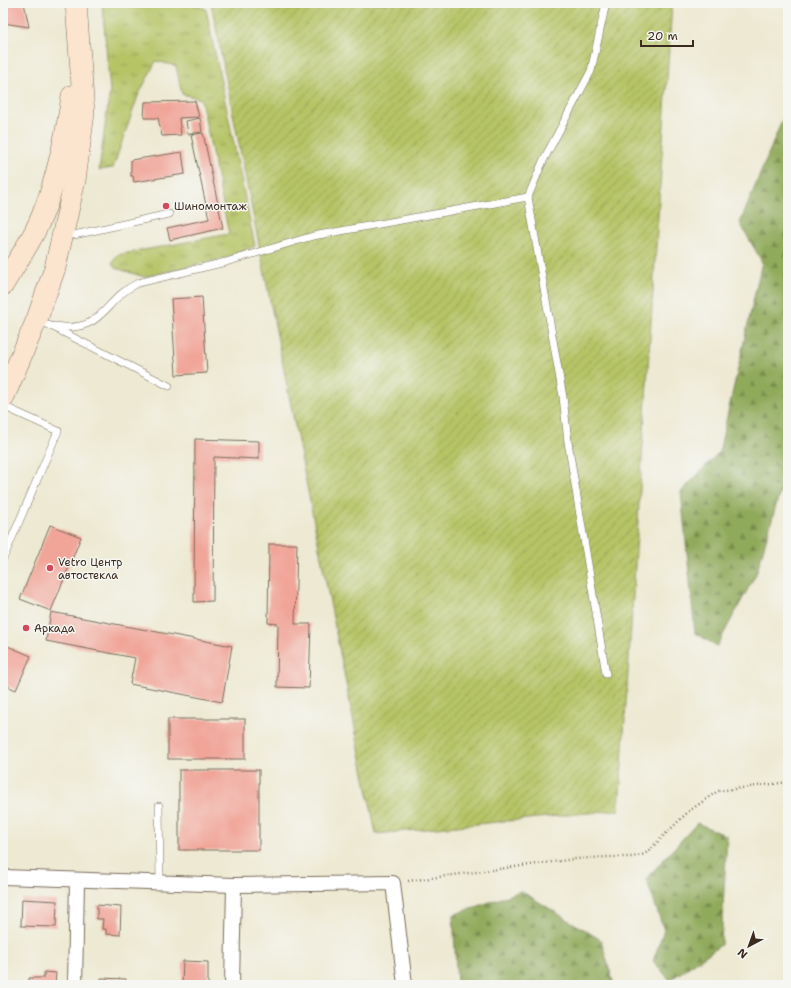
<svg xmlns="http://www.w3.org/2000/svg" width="791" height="988" font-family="'Shantell Sans',sans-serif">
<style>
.grass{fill:url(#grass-tufts);stroke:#787742}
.forest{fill:url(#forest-firs);stroke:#666a3c}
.garden{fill:url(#garden-furrows);stroke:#787742}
.building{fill:#f1a599}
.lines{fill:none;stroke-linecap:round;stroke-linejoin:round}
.lane-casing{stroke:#796d5d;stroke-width:8}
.street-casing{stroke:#796d5d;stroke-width:16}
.secondary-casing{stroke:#796d5d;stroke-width:22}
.path{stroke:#796d5d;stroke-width:2.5;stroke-dasharray:1 3;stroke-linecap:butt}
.lane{stroke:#fff;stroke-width:7}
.street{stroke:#fff;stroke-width:14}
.secondary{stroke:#fce5cf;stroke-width:21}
.poi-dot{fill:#d1495b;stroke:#f6f6f2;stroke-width:1.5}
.labels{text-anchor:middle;stroke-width:3;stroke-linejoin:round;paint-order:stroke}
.poi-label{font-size:11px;fill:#3b2a1e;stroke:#f6f6f2;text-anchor:start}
</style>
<defs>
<pattern id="grass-tufts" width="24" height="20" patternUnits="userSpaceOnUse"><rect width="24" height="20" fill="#b6c466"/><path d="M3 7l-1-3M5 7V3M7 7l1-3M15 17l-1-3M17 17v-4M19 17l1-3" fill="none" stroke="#959f53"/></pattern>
<pattern id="forest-firs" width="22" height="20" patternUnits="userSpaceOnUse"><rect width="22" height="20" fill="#90aa5b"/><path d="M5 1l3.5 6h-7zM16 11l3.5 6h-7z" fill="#778b4b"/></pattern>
<pattern id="garden-furrows" width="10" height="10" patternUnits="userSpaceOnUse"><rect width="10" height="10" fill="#b6c466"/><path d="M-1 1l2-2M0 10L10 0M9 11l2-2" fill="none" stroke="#959f53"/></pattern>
</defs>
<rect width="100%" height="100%" fill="#f6f6f2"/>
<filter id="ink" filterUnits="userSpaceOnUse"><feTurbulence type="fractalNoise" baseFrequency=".025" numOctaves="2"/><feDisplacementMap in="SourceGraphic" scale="8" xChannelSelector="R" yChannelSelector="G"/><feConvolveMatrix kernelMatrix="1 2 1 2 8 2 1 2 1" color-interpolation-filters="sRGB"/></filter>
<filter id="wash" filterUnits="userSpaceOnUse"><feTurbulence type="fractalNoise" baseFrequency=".012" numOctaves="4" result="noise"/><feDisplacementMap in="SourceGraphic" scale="16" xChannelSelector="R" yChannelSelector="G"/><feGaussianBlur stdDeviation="0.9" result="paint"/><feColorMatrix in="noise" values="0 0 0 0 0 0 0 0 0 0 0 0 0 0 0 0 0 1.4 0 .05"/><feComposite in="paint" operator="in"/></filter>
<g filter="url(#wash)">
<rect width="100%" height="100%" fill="#ede9d2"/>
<polygon class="grass" points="102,3 193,3 206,9 255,246 229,257 144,277 116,268 112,263 117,255 229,234 201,99 182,94 176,66 156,61 138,96 113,168 99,170 110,90"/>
<g class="forest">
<polygon points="788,106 788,465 756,574 717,646 695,633 681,492 719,452 762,262 740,223"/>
<polygon points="697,823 727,836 721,945 670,980 653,961 664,930 646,879"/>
<polygon points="521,891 601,940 614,985 457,985 453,915"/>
</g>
<polygon class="garden" points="211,3 672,3 619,810 376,834"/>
<g id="blocks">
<g class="building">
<polygon points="3,3 24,3 29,27 3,23"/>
<polygon points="195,101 199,117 179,118 181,135 162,136 158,118 144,118 145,102"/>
<polygon points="200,118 202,132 188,134 186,121"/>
<polygon points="203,133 223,228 170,240 167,228 209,219 191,135"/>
<polygon points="182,152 185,174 134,182 133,176 131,176 131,160"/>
<polygon points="202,297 207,373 176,375 171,299"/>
<polygon points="195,439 259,441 259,459 214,457 213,601 194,602"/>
<polygon points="50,525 81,537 51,611 20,599"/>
<polygon points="269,544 297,544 295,624 311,624 309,688 277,687 278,624 268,623"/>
<polygon points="51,612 232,646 222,702 130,684 135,658 46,641"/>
<polygon points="3,644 31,656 16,690 3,684"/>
<rect x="168" y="719" width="77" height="40"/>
<rect x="179" y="770" width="80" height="80"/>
<polygon points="22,899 57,901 56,927 21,926"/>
<polygon points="97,905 121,907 120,935 106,934 106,929 102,929 103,919 97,919"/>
<polygon points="183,961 208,962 208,985 182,985"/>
<polygon points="44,972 56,973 55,985 29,985 29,978 44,978"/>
<polygon points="101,978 126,979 126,985 100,985"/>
<rect x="330" y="983" width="39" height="2"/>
</g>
</g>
</g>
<g filter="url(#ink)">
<use href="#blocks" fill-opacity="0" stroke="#796d5d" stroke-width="1"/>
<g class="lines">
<g class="lane-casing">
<g id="lane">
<polyline points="606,3 591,71 543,161 528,197 563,397 568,442 606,674"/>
<polyline points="64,234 74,235 169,214"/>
<polyline points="39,320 169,386"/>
<path d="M54,326c51,8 48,-26 84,-43l88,-21 87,-26 215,-39"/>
<polyline points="3,406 58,431 3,559"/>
<polyline points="159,806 160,883"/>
</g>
</g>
<g class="street-casing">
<g id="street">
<polyline points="3,877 234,885 393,883 405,985"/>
<polyline points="75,985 77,881"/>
<polyline points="232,985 234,885"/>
</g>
</g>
<g class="secondary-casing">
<g id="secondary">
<path d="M3,285c11,-19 24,-37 33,-56 18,-36 30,-93 36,-133"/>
<polyline points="3,399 37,319 55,268 75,180 84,113 76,3"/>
</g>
</g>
<polyline class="path" points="408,881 575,859 607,857 633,857 645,854 689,811 718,791 788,782"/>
<use href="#lane" class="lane"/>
<use href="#street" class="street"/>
<use href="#secondary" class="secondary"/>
</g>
</g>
<g class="poi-dot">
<circle cx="166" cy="206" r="4"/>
<circle cx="50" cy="568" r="4"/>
<circle cx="26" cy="628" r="4"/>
</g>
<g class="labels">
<g class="poi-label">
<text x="174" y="210">Шиномонтаж</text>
<text x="58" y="566">Vetro Центр<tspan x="58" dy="13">автостекла</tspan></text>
<text x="34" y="632">Аркада</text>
</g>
</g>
<rect width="791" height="988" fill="none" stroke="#f6f6f2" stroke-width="16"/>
<g transform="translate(749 946) rotate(221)" stroke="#f6f6f2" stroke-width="3" paint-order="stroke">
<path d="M0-3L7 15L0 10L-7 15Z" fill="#3b2a1e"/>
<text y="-6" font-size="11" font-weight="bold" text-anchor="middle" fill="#3b2a1e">N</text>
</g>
<path d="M641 40v6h52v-6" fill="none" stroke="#3b2a1e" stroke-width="2"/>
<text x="647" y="40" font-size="12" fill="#3b2a1e" stroke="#f6f6f2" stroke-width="3" paint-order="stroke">20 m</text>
</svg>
